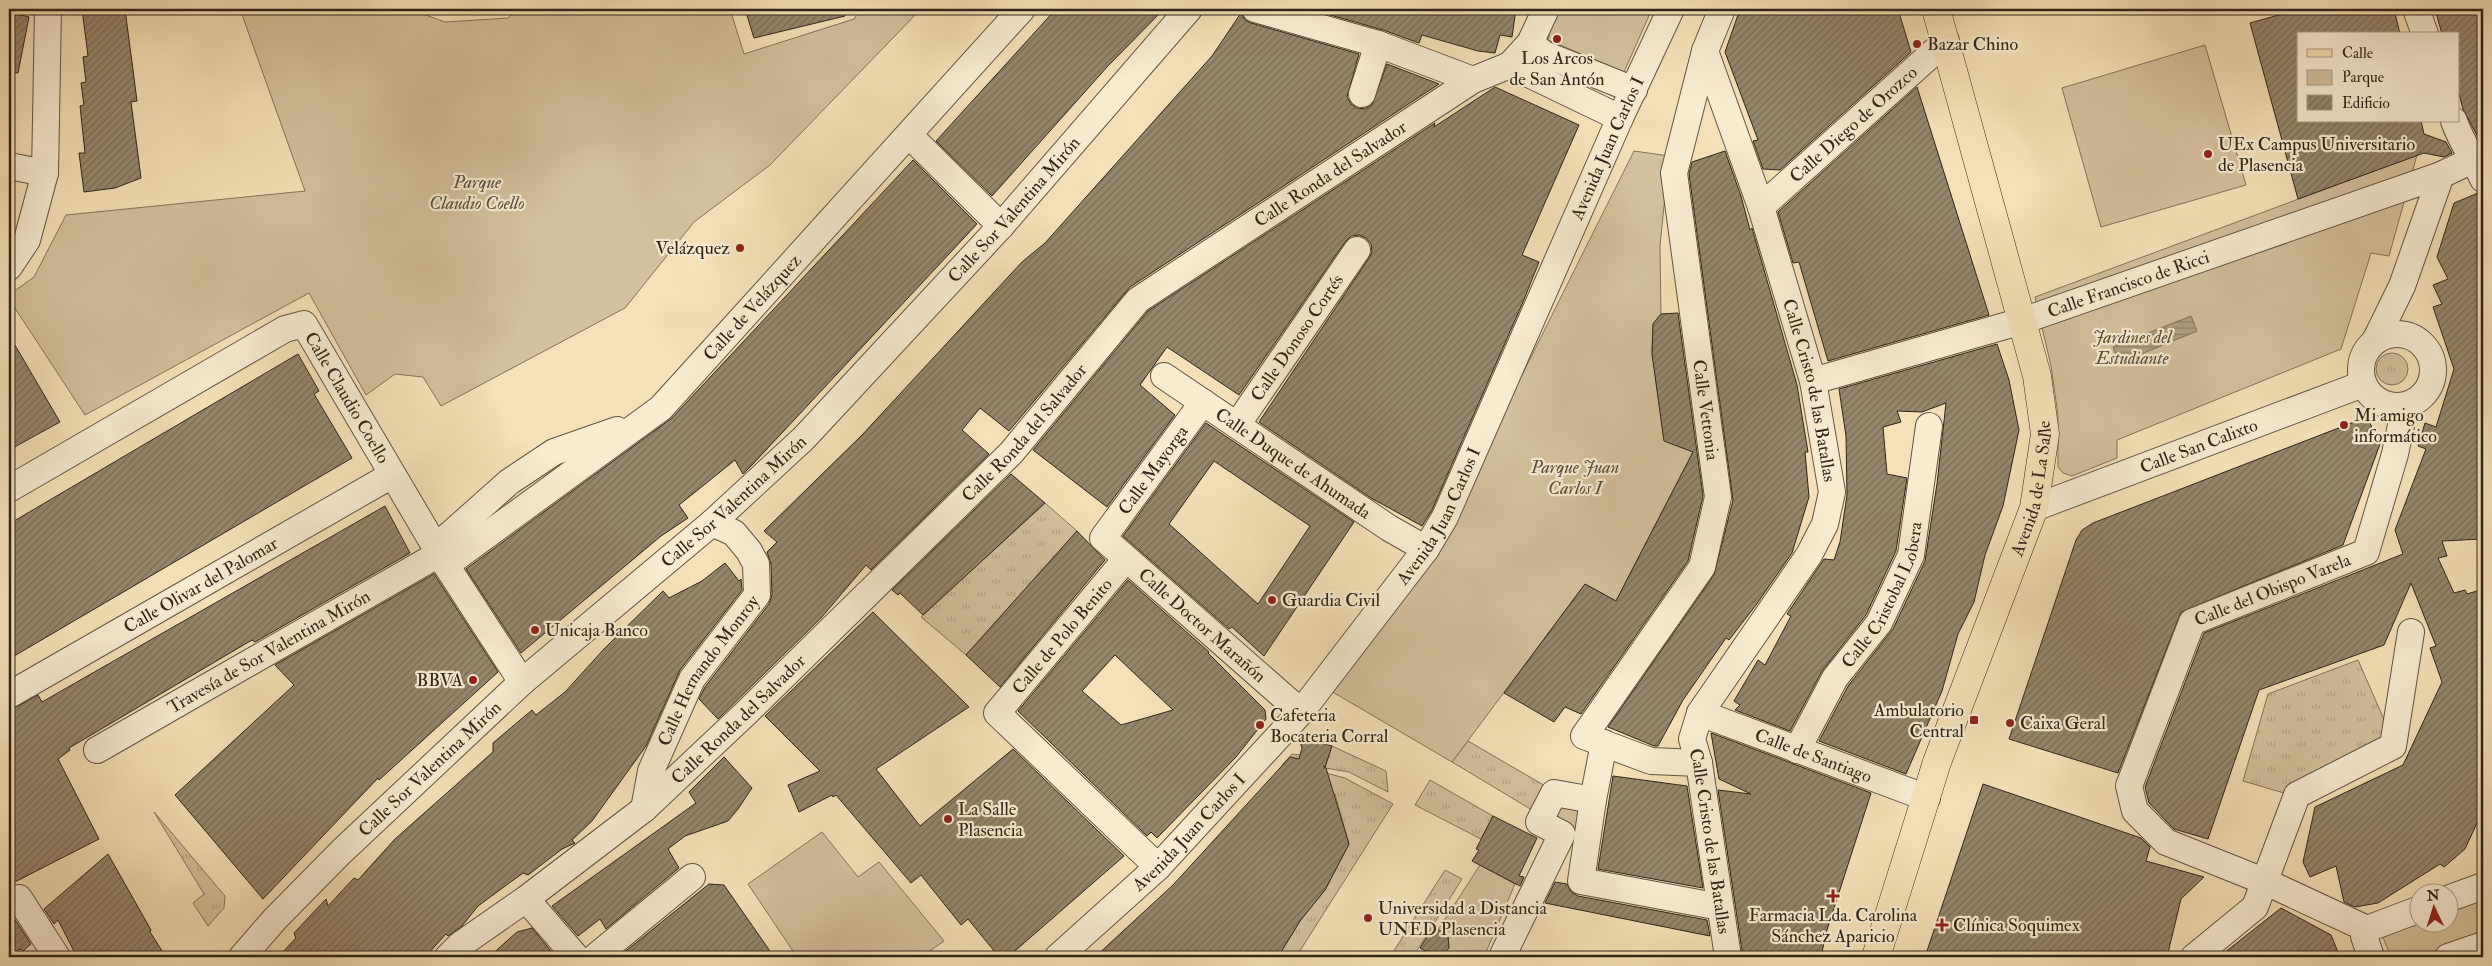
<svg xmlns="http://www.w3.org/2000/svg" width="2492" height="966" font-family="'IM FELL Double Pica',serif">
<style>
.grass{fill:url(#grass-tufts);stroke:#82725a}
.park{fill:#d4c09c;stroke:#82725a}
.water{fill:url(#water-rules);stroke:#7e6e57}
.building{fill:url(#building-hatch);stroke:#302418;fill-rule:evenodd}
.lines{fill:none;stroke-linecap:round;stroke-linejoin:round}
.minor-casing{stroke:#615340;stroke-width:28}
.major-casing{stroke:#302418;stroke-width:29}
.minor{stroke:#f8ebd0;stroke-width:26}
.major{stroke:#f5e0b7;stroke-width:28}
.poi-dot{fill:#8f2418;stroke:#f8ebd0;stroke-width:2}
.labels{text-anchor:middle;stroke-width:4.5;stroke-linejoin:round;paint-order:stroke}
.poi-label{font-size:18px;fill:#302418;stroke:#f8ebd0;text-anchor:start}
.street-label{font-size:18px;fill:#302418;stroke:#f8ebd0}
.park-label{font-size:18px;font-style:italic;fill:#594b39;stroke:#f8ebd0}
</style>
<defs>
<pattern id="grass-tufts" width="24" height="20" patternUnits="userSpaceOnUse" patternTransform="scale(1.25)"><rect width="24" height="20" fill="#d4c09c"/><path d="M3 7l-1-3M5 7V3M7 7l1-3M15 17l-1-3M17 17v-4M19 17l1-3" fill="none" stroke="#b6a586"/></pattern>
<pattern id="water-rules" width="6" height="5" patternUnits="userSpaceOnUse" patternTransform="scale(1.25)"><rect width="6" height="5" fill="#b2a081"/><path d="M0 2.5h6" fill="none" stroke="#918269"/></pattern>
<pattern id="building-hatch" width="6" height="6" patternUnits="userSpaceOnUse" patternTransform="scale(1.25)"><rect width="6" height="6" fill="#96866b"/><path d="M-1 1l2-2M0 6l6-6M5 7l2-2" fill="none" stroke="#7b6d57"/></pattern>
</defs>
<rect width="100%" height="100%" fill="#f5e0b7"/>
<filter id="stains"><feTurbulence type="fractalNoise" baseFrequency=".004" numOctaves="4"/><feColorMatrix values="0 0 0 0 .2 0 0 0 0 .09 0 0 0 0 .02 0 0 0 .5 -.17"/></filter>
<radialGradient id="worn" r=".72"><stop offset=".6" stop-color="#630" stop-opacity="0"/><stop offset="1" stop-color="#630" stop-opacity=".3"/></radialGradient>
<g class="grass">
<circle cx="2392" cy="369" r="16"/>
<polygon points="1045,503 1077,531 966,655 921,617"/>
<polygon points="2358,660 2386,724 2380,740 2284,793 2243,781 2268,694"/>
<polygon points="1468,741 1547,787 1532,810 1452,762"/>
<polygon points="1332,746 1386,771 1388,792 1349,772 1325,768"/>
<polygon points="1292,754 1300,755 1299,766 1345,778 1393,804 1296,957 1278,957 1300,921 1325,890 1349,844 1335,794 1312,781 1307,785 1282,765"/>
<polygon points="1430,780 1493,816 1481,839 1415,805"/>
<polygon points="1562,802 1585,809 1579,833 1552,820"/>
<polygon points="154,812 225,896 224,908 208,926 193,903 204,894"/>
<polygon points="1445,870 1462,879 1413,957 1390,957"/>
</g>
<g class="park">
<polygon points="240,9 409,9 445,22 508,18 519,9 730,9 744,54 854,19 860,9 921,9 770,165 694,222 625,308 441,406 423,377 395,374 366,395 309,293 85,415 9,299 9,295 34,277 66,215 305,191"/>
<polygon points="1574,9 1652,9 1624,72 1548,40 1555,12 1572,14"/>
<polygon points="2205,45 2246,185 2101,227 2062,88"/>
<polygon points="1634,151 1669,156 1660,246 1661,314 1653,324 1652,351 1664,440 1693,452 1616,601 1585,584 1452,762 1331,691 1431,557"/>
<polygon points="2417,155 2389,256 2371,253 2341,349 2117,440 2117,458 2072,476 2063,473 2058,467 2058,415 2051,366 2035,297"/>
<polygon points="822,832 858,877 879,862 944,941 921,957 797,957 748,884"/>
<polygon points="1480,865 1515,884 1484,957 1420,957 1425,950 1435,956 1449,948 1448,937 1438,930"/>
<polygon points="2483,899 2483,936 2419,957 2391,957 2381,933 2419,920 2420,924 2450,924 2450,910"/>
</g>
<polygon class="water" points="2191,316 2197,331 2119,363 2113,347"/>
<g class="building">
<polygon points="82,9 125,9 137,101 131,102 141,178 115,188 84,192 79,153 85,153 80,106 84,105 81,83 86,82 83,57 88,56"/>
<polygon points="745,9 844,9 845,16 754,38"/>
<polygon points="1056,9 1164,9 1107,67 992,196 936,141"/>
<polygon points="1309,9 1516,9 1512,37 1500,35 1495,53 1478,51 1422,35 1419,43 1383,30"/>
<polygon points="1740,9 1898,9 1911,52 1780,170 1763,169 1753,141 1758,140 1725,52"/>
<polygon points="2300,9 2394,9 2400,34 2298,34 2298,121 2421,121 2424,134 2446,142 2452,153 2444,157 2424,153 2298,199 2250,23"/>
<polygon points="2435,9 2483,9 2483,140 2480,141 2463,109 2458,90 2458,34 2442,34"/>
<polygon points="9,12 29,17 18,73 9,72"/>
<polygon points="1241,13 1245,20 1251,23 1359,54 1347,97 1351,104 1357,108 1365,109 1372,105 1387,64 1439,84 1130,287 1009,431 980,408 962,430 989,454 871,570 866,565 821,618 718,719 699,699 705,687 769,604 772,595 771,564 767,552 777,542 764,531 862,435 1022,262 1045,243 1212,56"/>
<polygon points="1495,87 1579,125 1522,255 1539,262 1523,302 1432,510 1422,526 1371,498 1259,422 1369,258 1372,252 1371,244 1366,238 1359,235 1351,236 1345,242 1239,395 1167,347 1140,385 1175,415 1107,507 1033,450 1148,311 1435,123 1434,127"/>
<polygon points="1917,87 1989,315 1828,361 1799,262 1793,263 1778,212"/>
<polygon points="1725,151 1741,196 1750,230 1752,228 1797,385 1808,452 1805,452 1809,497 1792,553 1756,605 1729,640 1726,638 1683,700 1658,746 1654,746 1608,727 1714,575 1733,500 1689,174 1692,162"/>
<polygon points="913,160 977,224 752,465 743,474 735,460 679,505 688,518 661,536 521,653 466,569 672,418"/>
<polygon points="2478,193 2483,204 2483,539 2442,541 2447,556 2438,558 2454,593 2465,590 2467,594 2483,589 2483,810 2465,849 2444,867 2440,864 2378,903 2355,907 2344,902 2336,866 2310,877 2303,862 2315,807 2403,765 2442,682 2430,648 2436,646 2411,583 2384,645 2259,690 2208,839 2174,829 2149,803 2145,787 2204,633 2403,554 2395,530 2426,449 2418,446 2425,423 2436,427 2454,369 2433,307 2442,304 2433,285 2448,279 2437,257 2454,203"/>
<polygon points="1678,313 1703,496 1688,561 1581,714 1565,707 1554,722 1504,693 1585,584 1616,601 1693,452 1664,441 1652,354 1653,324 1661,314"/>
<polygon points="9,335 60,422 9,450"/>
<polygon points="1997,344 2009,380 2019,430 2003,506 1985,555 1974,602 1958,634 1942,691 1906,774 1819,741 1848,686 1893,629 1925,561 1937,484 1946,403 1922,412 1897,411 1901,422 1883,427 1887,474 1907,478 1896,551 1866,615 1822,671 1790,731 1735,710 1740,705 1734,701 1758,660 1765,665 1791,616 1787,614 1824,559 1834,560 1840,542 1847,495 1846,436 1839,389"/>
<polygon points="298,354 319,391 314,394 352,458 9,659 9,524"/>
<polygon points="2367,417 2380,444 2343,545 2181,612 2118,773 2009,739 2076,540 2082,530 2093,523"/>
<path d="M1206,423l148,99 -90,134 -32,-29 -3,2 -106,-93zM1214,461l96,65 -52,78 -89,-80z"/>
<polygon points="1011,474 1045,503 923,615 900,593 898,595 892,590"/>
<polygon points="385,506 410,553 255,642 252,640 69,748 70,750 58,759 99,839 9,885 9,711 38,695 42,702"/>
<polygon points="1077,531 1105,560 1000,687 966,655"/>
<polygon points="725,563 739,581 741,579 742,590 680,670 646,746 592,821 572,840 575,843 562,849 528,875 523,873 478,906 462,926 448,936 446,934 425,957 278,957 296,938 294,933 326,899 328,906 354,878 358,880 395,839 493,752 493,743 532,710 536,715 565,692 604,649 663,591 669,598 702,581"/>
<polygon points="434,574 498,672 379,780 378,778 263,899 175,795 294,685 275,665"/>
<path d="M1128,580l81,72 -1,1 57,57 1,9 -30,38 -79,81 -6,-6 -4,4 -129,-125zM1115,655l58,55 -52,15 -39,-34z"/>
<polygon points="873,612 969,707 876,769 920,826 1013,749 1124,856 1008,957 999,957 968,919 961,925 921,875 911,883 836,795 833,797 832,795 799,812 788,785 820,771 765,716"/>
<polygon points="1711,733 1871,793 1826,933 1821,957 1743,957 1718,790 1751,794 1719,779"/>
<polygon points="1298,737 1332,746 1325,767 1323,766 1326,768 1349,844 1325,890 1300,921 1278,957 1095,957 1173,885 1290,757 1299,759 1302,748"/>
<polygon points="724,757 752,788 738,809 728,821 685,836 668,849 679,868 606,929 600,919 578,936 552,906 696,803 689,792"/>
<polygon points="1613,776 1687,786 1703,888 1598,869"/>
<polygon points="1983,784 2141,838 2150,847 2146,861 2204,877 2181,899 2167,957 1925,957"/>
<polygon points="1493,816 1537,838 1519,876 1524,877 1520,886 1472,861 1479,850 1476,849"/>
<polygon points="108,854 151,930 150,932 166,957 77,957 58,920 54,924 44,909"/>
<polygon points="1555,882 1567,884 1571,892 1578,896 1707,920 1710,936 1545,903"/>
<polygon points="709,884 724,885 774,957 624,957 622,954"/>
<polygon points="2281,908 2331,935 2340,957 2219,957"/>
<polygon points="9,915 12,915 31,944 23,951 20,949 11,957 9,957"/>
<polygon points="1434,926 1448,937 1449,948 1444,954 1435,956 1420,948"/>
<polygon points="532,928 554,955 551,957 489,957 517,932"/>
</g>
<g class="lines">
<g class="minor-casing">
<g id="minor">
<polyline points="1255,9 1378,44 1473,80"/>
<path id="s1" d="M1722,9l-17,42 56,156 52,174 19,111 -7,32 -16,31 -109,158 -8,26 7,24 29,194"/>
<polyline points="2416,9 2425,34"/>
<polyline points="1530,43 1544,54 1634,90"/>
<polyline points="1510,65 1620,118"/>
<polyline points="1362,94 1378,44"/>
<path d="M2454,121c7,21 20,38 29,58"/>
<polyline points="909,135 1001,226"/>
<polyline points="9,166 45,173"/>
<path id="s2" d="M1761,207l185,-166"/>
<polyline points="9,267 27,240 45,173 48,9"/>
<circle cx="2397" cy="370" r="36"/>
<polyline points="2375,341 2402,286 2441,175 2483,155"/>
<path id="s3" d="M1164,376l225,152 37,21"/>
<path id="s4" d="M1813,381l209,-60 419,-146"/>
<path id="s5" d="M1203,402l-100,136 198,174"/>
<path id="s6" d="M1237,425l120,-175"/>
<path id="s7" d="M9,489l276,-160 19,-5 142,241 76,117"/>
<path id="s8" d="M2034,508l329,-124"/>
<polyline points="436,547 509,482 554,452 617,430"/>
<polyline points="1126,559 997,713 1158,867"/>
<path id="s9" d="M446,565l215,-157 361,-399"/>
<path id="s10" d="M9,695l383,-220"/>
<path id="s11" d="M1700,713l227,85"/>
<polyline points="1604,743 1593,800 1581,881 1720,907"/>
<path id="s12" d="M97,750l342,-196"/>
<path id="s13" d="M1797,750l38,-72 44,-55 32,-68 18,-129"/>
<polyline points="1699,763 1651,761 1584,736 1702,567 1718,497 1674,173 1705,51"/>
<path id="s14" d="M644,809l7,-38 41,-92 65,-84 -1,-31 -7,-13 -15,-18 -22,-10"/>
<polyline points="2450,898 2483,886"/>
<polyline points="526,899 576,957"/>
<polyline points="9,900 19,898 57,957"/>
<path id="s15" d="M2367,929l-101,-47 -100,-40 -31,-31 -6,-25 63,-164 174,-70 29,-98 10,-48"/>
<path id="s16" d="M242,957l33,-38 66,-67 181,-170 190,-159 92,-85 197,-212 188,-217"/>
<path id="s17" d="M448,957l12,-12 66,-46 118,-90 103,-97 264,-259 127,-153 335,-220 37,-15 20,-22 16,-34"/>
<polyline points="595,957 692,877"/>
<path id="s18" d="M1058,957l100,-90 143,-155 125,-163 19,-32 175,-399 51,-109"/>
<polyline points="1502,957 1562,834 1539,822 1554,793 1593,800"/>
<polyline points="2194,957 2255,907 2297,795 2393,746 2411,632"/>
<polyline points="2371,957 2364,936 2367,929 2420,909"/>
<polyline points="2448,957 2483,945"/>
</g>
</g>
<g class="major-casing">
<g id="major">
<path id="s19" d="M1876,957l61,-195 97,-254 11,-74 -8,-58 -101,-367"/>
</g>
</g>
<use href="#minor" class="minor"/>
<use href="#major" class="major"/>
</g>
<g class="poi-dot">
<circle cx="1557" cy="39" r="5"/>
<circle cx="1917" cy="44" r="5"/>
<circle cx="2208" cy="154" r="5"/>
<circle cx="740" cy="248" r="5"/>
<circle cx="2344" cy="425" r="5"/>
<circle cx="1272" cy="600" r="5"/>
<circle cx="535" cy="630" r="5"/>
<circle cx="473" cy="680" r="5"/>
<rect x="1969" y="715" width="10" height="10" rx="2.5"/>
<circle cx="2010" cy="723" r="5"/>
<circle cx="1260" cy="725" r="5"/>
<circle cx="948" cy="819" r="5"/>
<path d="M1830.5 888.5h5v5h5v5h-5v5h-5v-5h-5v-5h5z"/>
<circle cx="1368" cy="918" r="5"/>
<path d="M1939.5 917.5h5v5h5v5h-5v5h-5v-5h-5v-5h5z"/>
</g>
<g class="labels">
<g class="poi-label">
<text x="1927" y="50">Bazar Chino</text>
<text x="1557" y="64" text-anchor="middle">Los Arcos<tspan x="1557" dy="21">de San Antón</tspan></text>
<text x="2218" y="150">UEx Campus Universitario<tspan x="2218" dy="21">de Plasencia</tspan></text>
<text x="730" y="254" text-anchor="end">Velázquez</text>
<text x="2354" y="421">Mi amigo<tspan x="2354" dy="21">informático</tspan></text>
<text x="1282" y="606">Guardia Civil</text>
<text x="545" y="636">Unicaja Banco</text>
<text x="463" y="686" text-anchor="end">BBVA</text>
<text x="1964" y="716" text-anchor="end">Ambulatorio<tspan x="1964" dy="21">Central</tspan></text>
<text x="1270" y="721">Cafeteria<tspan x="1270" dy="21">Bocateria Corral</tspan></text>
<text x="2020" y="729">Caixa Geral</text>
<text x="958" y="815">La Salle<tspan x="958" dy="21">Plasencia</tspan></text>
<text x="1378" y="914">Universidad a Distancia<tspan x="1378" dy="21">UNED Plasencia</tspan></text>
<text x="1833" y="921" text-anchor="middle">Farmacia Lda. Carolina<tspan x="1833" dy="21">Sánchez Aparicio</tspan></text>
<text x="1953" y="931">Clínica Soquimex</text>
</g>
<g class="street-label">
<text dy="6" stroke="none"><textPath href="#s2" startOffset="124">Calle Diego de Orozco</textPath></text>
<text dy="6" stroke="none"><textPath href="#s18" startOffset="991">Avenida Juan Carlos I</textPath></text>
<text dy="6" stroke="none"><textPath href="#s17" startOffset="1186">Calle Ronda del Salvador</textPath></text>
<text dy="6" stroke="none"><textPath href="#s16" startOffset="1076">Calle Sor Valentina Mirón</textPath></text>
<text dy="6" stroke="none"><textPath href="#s4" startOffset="330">Calle Francisco de Ricci</textPath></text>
<text dy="6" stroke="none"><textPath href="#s9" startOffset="402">Calle de Velázquez</textPath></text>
<text dy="6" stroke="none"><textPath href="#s6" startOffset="106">Calle Donoso Cortés</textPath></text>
<text dy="6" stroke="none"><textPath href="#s1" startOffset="401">Calle Cristo de las Batallas</textPath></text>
<text dy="6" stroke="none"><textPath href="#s7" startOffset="424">Calle Claudio Coello</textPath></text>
<text transform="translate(1706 410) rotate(82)" y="6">Calle Vettonia</text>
<text dy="6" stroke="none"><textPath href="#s17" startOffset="781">Calle Ronda del Salvador</textPath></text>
<text dy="6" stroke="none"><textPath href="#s8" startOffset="176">Calle San Calixto</textPath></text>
<text dy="6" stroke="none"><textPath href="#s3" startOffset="156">Calle Duque de Ahumada</textPath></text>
<text transform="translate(1153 470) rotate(-54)" y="6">Calle Mayorga</text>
<text dy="6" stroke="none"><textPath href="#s19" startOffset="495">Avenida de La Salle</textPath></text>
<text dy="6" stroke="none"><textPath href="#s16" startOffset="671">Calle Sor Valentina Mirón</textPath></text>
<text dy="6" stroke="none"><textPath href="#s18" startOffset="586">Avenida Juan Carlos I</textPath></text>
<text dy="6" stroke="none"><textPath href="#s10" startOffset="221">Calle Olivar del Palomar</textPath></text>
<text dy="6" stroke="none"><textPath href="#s15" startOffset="551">Calle del Obispo Varela</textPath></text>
<text dy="6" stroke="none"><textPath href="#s13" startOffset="179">Calle Cristobal Lobera</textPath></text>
<text dy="6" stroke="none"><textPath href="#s5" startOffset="301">Calle Doctor Marañón</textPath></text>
<text transform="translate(1062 636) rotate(-50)" y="6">Calle de Polo Benito</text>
<text dy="6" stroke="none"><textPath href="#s12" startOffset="198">Travesía de Sor Valentina Mirón</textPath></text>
<text dy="6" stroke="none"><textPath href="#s14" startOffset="155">Calle Hernando Monroy</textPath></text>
<text dy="6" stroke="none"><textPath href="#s17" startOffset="376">Calle Ronda del Salvador</textPath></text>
<text dy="6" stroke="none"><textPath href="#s11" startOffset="121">Calle de Santiago</textPath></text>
<text dy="6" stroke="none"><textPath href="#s16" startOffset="266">Calle Sor Valentina Mirón</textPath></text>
<text dy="6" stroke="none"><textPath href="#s18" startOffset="181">Avenida Juan Carlos I</textPath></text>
<text dy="6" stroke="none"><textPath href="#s1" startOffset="896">Calle Cristo de las Batallas</textPath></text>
</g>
<g class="park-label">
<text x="477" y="188">Parque<tspan x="477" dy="21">Claudio Coello</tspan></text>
<text x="2132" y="343">Jardines del<tspan x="2132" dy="21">Estudiante</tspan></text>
<text x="1575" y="473">Parque Juan<tspan x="1575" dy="21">Carlos I</tspan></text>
</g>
</g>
<rect width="2492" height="966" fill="none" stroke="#f5e0b7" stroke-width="30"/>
<rect x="10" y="10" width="2472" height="946" fill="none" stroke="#302418" stroke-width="2.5"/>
<rect x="15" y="15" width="2462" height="936" fill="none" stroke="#302418"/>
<rect x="2297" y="32" width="162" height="90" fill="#f8ebd0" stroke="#a89b86"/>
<rect x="2307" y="49" width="25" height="8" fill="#f5e0b7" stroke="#a89b86"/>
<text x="2342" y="58" font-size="15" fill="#302418">Calle</text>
<rect x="2307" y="70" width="25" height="15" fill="#d4c09c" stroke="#a89b86"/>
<text x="2342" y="82" font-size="15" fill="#302418">Parque</text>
<rect x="2307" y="95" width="25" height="15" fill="url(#building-hatch)" stroke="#a89b86"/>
<text x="2342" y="108" font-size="15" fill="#302418">Edificio</text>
<g transform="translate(2434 908) rotate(356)"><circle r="24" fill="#f8ebd0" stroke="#a89b86"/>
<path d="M0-4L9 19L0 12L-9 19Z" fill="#8f2418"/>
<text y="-8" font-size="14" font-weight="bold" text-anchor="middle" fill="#302418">N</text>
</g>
<rect width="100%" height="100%" filter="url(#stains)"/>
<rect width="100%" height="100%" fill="url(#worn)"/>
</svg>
